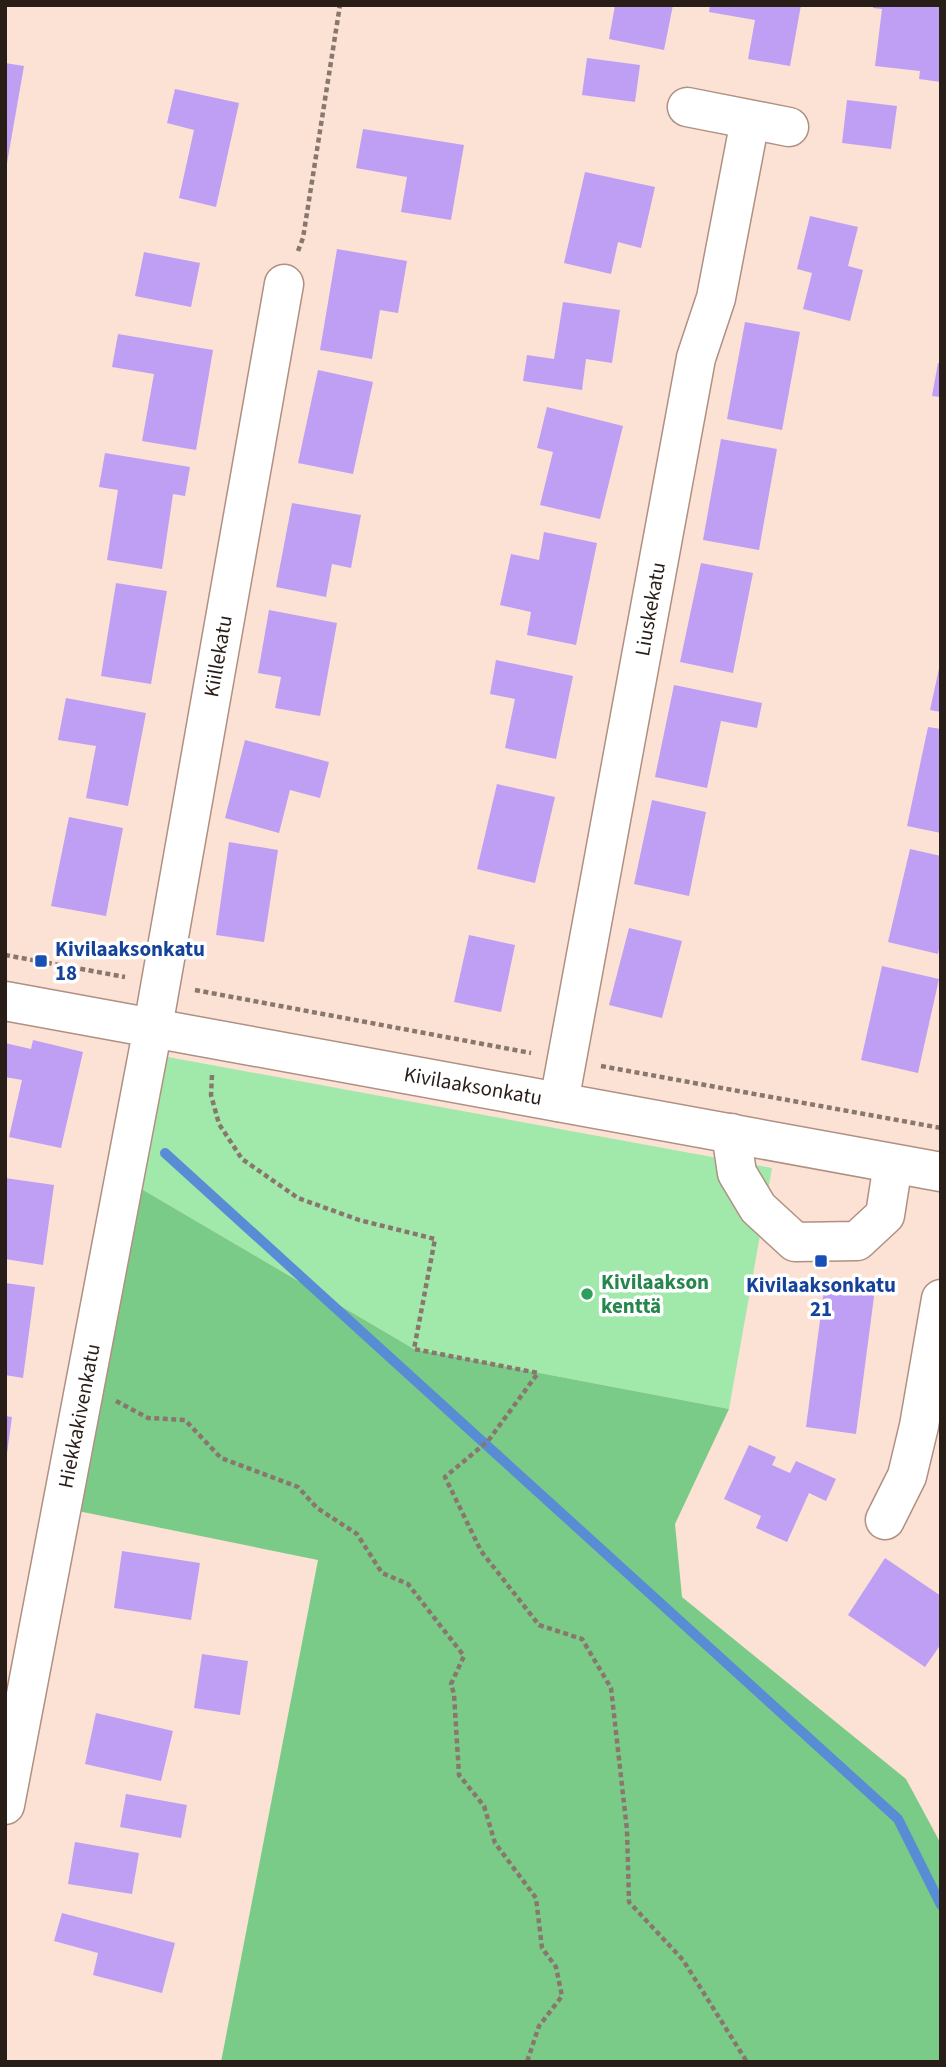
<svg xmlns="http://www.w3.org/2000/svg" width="946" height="2067" font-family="'Source Sans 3',sans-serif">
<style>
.green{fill:#a1e9ab}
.forest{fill:#7bcb88}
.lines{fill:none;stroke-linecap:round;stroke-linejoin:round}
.stream{stroke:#588cd5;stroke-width:10}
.building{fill:#bf9ff4}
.minor-casing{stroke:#af9083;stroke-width:41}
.path{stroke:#89776e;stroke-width:4.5;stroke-dasharray:5 3.5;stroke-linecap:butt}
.minor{stroke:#fff;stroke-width:38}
.transit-dot{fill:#1a4fb4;stroke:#fff;stroke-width:2.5}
.leisure-dot{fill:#2e9e5b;stroke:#fff;stroke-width:2.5}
.labels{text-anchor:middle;stroke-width:7;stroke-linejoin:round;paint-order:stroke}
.street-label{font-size:21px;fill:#291d18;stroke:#fff}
.transit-label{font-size:21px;font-weight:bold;fill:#164399;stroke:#fff;text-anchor:start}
.leisure-label{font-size:21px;font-weight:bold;fill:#27864d;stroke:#fff;text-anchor:start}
</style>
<rect width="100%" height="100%" fill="#fce1d5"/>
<polygon class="green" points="157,1055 772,1168 729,1409 414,1349 133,1184"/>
<polygon class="forest" points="133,1184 414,1349 729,1409 675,1524 682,1597 906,1779 941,1844 941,2062 221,2062 318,1560 78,1511"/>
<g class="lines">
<polyline class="stream" points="165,1153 898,1819 941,1905"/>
</g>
<g class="building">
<polygon points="615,5 673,5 664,50 609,39"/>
<polygon points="710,5 801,5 790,66 748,59 755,20 709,12"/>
<polygon points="874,5 941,5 941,82 919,79 920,71 875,66 882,9 873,8"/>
<polygon points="587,58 640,65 635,102 582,95"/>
<polygon points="5,63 24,66 7,163 5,163"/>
<polygon points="175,89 239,103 216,207 179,198 194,130 167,123"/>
<polygon points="847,100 897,106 891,149 842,143"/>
<polygon points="363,129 464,145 451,220 401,212 407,177 356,168"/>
<polygon points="585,172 655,187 641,248 618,242 611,274 564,263"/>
<polygon points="810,216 858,227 848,266 863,270 850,321 803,309 812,273 797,269"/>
<polygon points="337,249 407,261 398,313 380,310 372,359 320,350"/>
<polygon points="144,252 200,263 191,307 135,296"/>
<polygon points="563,302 620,310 612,363 586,359 582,390 523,381 527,355 554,359"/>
<polygon points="745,322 800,332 782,430 727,419"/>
<polygon points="118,334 213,350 196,450 142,441 154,374 112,367"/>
<polygon points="938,363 941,364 941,397 932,396"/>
<polygon points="318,370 373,382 353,474 298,463"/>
<polygon points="547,407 623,426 600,519 540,505 553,452 537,448"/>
<polygon points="721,439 777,449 759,550 703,540"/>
<polygon points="105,453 190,467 185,496 173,494 162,569 107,560 118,490 99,487"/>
<polygon points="292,503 361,515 351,568 332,564 326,597 276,587"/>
<polygon points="544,532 597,543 576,645 527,635 531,612 500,605 511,554 539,560"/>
<polygon points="701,563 753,573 733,673 680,662"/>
<polygon points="116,583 167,591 151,684 101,676"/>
<polygon points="269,610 337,623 320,716 275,708 281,677 258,673"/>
<polygon points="496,660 573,676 556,759 505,748 515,699 490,694"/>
<polygon points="940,664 941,664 941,712 930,710"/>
<polygon points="674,685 762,703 757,728 721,721 707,788 655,777"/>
<polygon points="66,698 146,713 128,806 86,798 96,746 58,740"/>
<polygon points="928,727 941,729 941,833 907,826"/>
<polygon points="245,740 329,762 320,798 290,790 279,833 225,818"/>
<polygon points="497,784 555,797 535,883 477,869"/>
<polygon points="652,800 706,812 689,896 634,884"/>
<polygon points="69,817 123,828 106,916 51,906"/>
<polygon points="229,842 278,850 264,942 216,935"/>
<polygon points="910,849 941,856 941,940 938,954 888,942"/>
<polygon points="629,928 682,941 662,1018 609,1005"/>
<polygon points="469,935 515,945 501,1012 454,1002"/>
<polygon points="882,966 939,979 918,1073 861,1060"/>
<polygon points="33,1040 83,1052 61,1148 9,1137 22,1080 5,1077 5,1043 31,1049"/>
<polygon points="5,1178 54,1185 43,1265 5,1259"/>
<polygon points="825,1282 875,1289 856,1434 806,1427"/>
<polygon points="5,1283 35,1287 23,1378 5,1375"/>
<polygon points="5,1416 12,1417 7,1453 5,1453"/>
<polygon points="749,1445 776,1457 772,1465 790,1473 796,1461 836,1479 826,1501 809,1493 787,1542 756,1528 761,1516 724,1499"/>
<polygon points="122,1551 200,1563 191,1620 114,1608"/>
<polygon points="885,1558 941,1596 941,1644 925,1667 848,1615"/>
<polygon points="202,1654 248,1661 240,1715 194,1708"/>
<polygon points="96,1713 173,1731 161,1781 85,1764"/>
<polygon points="126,1794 187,1805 181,1838 120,1827"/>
<polygon points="75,1842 139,1853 132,1894 68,1884"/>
<polygon points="62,1913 175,1943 162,1993 93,1975 98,1953 54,1941"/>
</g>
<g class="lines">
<g class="minor-casing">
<g id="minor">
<polyline points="687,107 789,127"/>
<polyline points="5,1001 941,1172"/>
<polyline points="559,1102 696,358 716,298 750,120"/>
<polyline points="731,1133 737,1173 758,1208 795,1242 857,1241 885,1215 893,1164"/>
<polyline points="885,1520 907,1476 919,1426 941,1299"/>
<polyline points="5,1805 153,1027 284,284"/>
</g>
</g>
<g class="path">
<polyline points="298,251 303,238 340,5"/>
<polyline points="5,955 125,977"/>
<polyline points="195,990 531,1053"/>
<polyline points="601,1066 941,1128"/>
<polyline points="212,1075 211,1095 219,1124 242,1159 298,1198 359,1220 435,1239 414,1349 538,1373 488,1441 445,1477 481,1551 539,1625 582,1639 611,1688 627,1830 629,1902 683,1960 747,2062"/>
<polyline points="116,1401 148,1418 185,1420 221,1458 298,1487 317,1508 357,1534 382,1573 408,1584 464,1656 451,1684 454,1694 459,1775 484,1806 495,1843 536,1898 542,1948 556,1967 562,1996 539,2026 527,2062"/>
</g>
<use href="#minor" class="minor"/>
</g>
<g class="transit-dot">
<rect x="34" y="954" width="14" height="14" rx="3.5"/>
<rect x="814" y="1254" width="14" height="14" rx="3.5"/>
</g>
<circle class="leisure-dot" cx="587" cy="1294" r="7"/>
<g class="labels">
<g class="street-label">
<text transform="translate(650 609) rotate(-80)" y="7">Liuskekatu</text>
<text transform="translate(218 656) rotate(-80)" y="7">Kiillekatu</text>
<text transform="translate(473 1086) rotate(10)" y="7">Kivilaaksonkatu</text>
<text transform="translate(79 1416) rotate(-79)" y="7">Hiekkakivenkatu</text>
</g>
<g class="transit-label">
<text x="55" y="956">Kivilaaksonkatu<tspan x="55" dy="24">18</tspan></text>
<text x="821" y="1292" text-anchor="middle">Kivilaaksonkatu<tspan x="821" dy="24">21</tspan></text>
</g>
<g class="leisure-label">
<text x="601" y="1289">Kivilaakson<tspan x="601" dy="24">kenttä</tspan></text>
</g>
</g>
<rect width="946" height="2067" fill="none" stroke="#291d18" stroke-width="14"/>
</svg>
